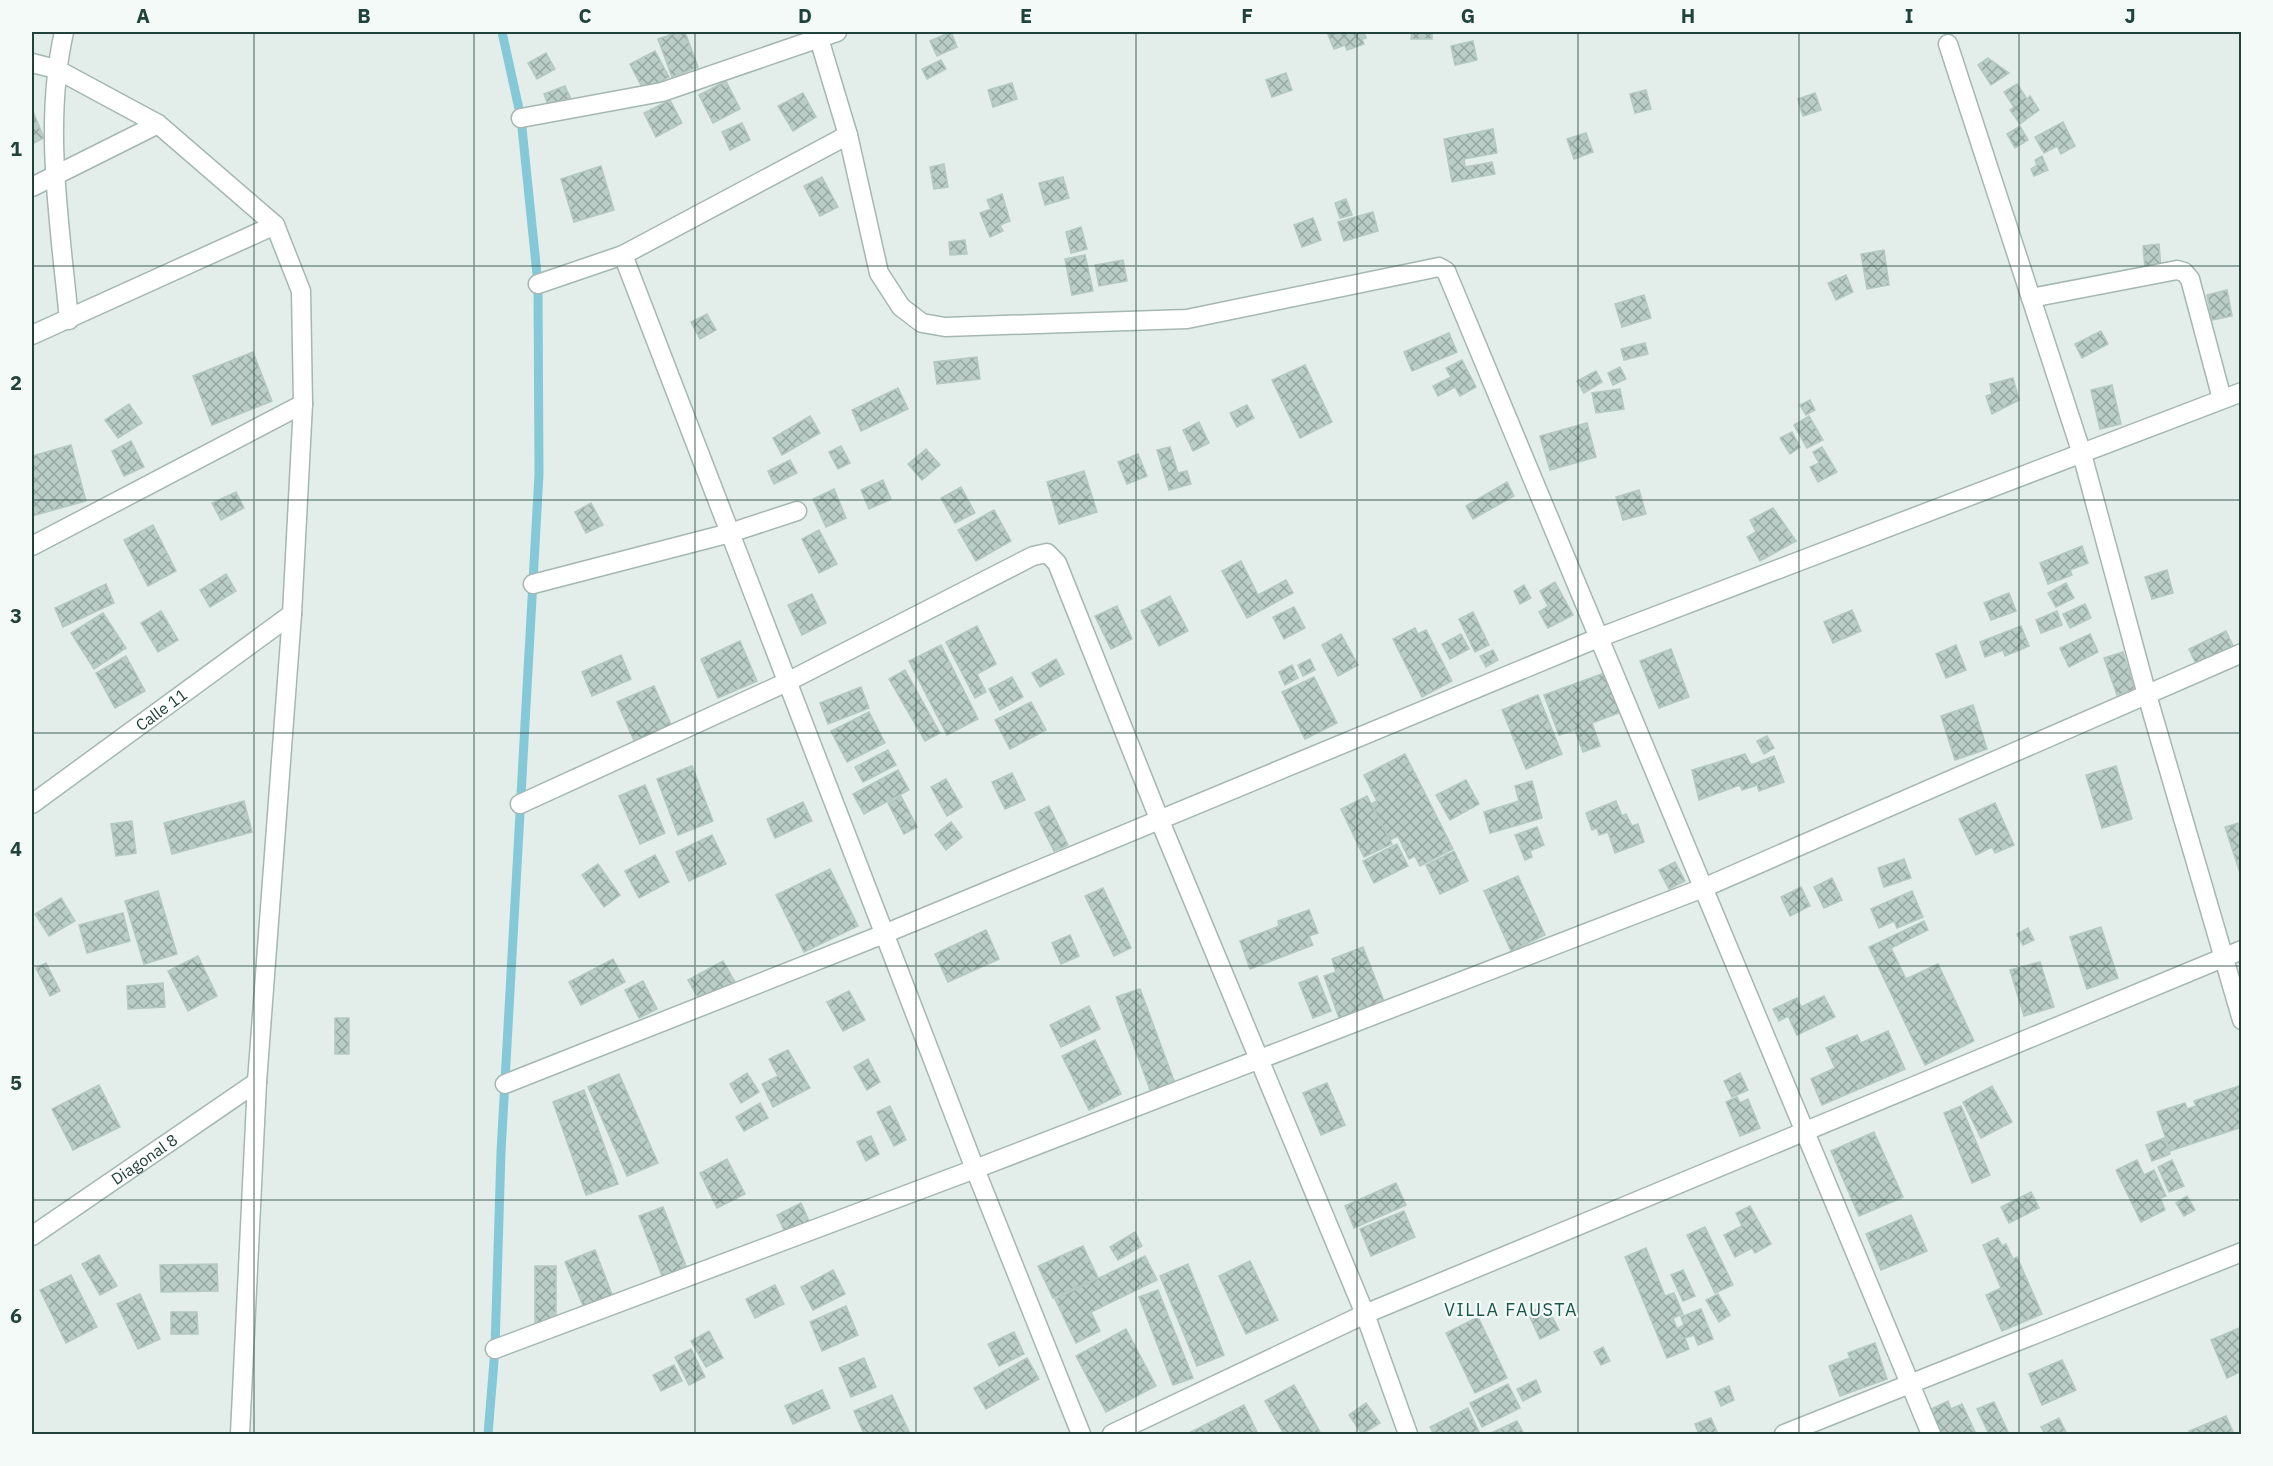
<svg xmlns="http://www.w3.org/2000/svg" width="2273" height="1466" font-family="'IBM Plex Sans',sans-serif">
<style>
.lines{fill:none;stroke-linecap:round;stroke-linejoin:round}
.stream{stroke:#85c9d9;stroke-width:9}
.building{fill:url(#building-cross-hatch);stroke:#b4c9c1;stroke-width:1.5}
.minor-casing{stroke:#a5b7b2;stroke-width:21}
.tertiary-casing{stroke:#a5b7b2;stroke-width:21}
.minor{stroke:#fff;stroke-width:18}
.tertiary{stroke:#fff;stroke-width:18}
.grid{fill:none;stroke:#20423a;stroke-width:1.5;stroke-opacity:0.55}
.labels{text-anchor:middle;stroke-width:4.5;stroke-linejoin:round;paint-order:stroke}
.street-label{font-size:16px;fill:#20423a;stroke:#f4faf7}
.neighbourhood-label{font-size:18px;letter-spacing:1.5px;fill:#19574a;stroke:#f4faf7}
.neatline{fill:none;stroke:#20423a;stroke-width:2}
.grid-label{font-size:20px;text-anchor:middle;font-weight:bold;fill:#20423a}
</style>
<defs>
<pattern id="building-cross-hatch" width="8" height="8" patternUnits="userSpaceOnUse" patternTransform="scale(1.5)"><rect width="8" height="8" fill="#bacdc6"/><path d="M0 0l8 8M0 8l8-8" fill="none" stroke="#97a8a2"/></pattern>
</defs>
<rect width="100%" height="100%" fill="#e3eeea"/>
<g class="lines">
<polyline class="stream" points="488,1434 495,1349 501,1152 539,474 538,284 521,118 502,32"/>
</g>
<g class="building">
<polygon points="679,32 685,32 698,67 672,77 658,39"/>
<polygon points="951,32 957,47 937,56 930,41"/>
<polygon points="1327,32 1364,32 1366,38 1362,39 1364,44 1347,50 1345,45 1334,49"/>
<polygon points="1412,32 1432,32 1432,39 1411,39"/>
<polygon points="1473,41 1477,60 1455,65 1451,46"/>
<polygon points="655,51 669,77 644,91 630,64"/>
<polygon points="546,53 555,69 537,79 528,63"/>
<polygon points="1988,58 2009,73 1991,85 1978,65"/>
<polygon points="941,60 946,69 927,79 922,69"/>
<polygon points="1286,73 1292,90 1272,97 1266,80"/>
<polygon points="726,81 740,109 713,123 699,95"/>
<polygon points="1012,83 1017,99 993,107 988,90"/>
<polygon points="2017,84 2027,99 2030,96 2039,110 2020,124 2010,110 2014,107 2004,92"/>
<polygon points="565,86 571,99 549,108 544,94"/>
<polygon points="1646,90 1651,109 1635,113 1630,94"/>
<polygon points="803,93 816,117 793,131 778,106"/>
<polygon points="1815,93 1821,110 1803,116 1798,99"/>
<polygon points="670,100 682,123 656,137 644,113"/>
<polygon points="32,109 44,138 32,144"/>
<polygon points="2063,122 2075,146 2061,154 2057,146 2044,153 2035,137"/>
<polygon points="742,123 750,140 730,150 722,132"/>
<polygon points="2020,126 2028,140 2015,148 2007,134"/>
<polygon points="1493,129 1497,153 1464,159 1465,167 1492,162 1495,174 1452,182 1444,139"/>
<polygon points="1586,133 1593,152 1574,159 1567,139"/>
<polygon points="2042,156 2048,170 2034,176 2031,169 2037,165 2035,160"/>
<polygon points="944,164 948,187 934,189 930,167"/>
<polygon points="601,166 614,210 574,222 561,179"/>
<polygon points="822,177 838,207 820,216 804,186"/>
<polygon points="1063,177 1069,198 1045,205 1039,183"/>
<polygon points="1002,194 1010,221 1000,225 1003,231 990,237 980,213 991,209 987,200"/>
<polygon points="1346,199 1352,215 1340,218 1335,203"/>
<polygon points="1373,212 1378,231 1344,241 1338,222"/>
<polygon points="1313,218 1321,240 1302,247 1294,225"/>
<polygon points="1081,227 1087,249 1071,253 1066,232"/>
<polygon points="965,240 967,254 950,255 949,242"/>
<polygon points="2159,244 2161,268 2145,269 2143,246"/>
<polygon points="1884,250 1889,285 1867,289 1861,254"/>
<polygon points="1085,255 1093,291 1072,295 1065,259"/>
<polygon points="1123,260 1127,281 1099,286 1095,265"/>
<polygon points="1846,275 1853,292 1836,300 1828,283"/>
<polygon points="2227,290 2232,316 2212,320 2207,295"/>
<polygon points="1644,295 1651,318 1622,327 1615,304"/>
<polygon points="707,314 716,330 700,339 691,322"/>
<polygon points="2101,331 2108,344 2082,358 2075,344"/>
<polygon points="1449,333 1457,352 1412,371 1404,352"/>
<polygon points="1645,343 1648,354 1624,360 1621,349"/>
<polygon points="253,352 272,401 212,425 193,376"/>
<polygon points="977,357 980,379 937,384 934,362"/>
<polygon points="1462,360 1476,387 1460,396 1455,387 1438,396 1433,386 1451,377 1446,368"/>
<polygon points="1305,365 1332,422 1300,438 1272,380"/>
<polygon points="1620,367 1626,379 1613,385 1608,373"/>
<polygon points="1596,371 1602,382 1584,393 1577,381"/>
<polygon points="2013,378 2019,400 1992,414 1986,396 1992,394 1990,384"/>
<polygon points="2112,385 2121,424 2100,429 2091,390"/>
<polygon points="898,388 908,409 861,431 852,410"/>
<polygon points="1620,389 1624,409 1596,413 1592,393"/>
<polygon points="1810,400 1815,410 1806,415 1800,405"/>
<polygon points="129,404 142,423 118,438 105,420"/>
<polygon points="1247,405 1254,418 1237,427 1230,413"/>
<polygon points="810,416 820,433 782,455 773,438"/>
<polygon points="1809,416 1823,440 1807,448 1794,425"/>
<polygon points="1199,422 1209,443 1193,451 1183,430"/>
<polygon points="1587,423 1596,457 1550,470 1540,436"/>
<polygon points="1792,432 1800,447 1790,454 1780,438"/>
<polygon points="131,441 144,467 124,476 112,451"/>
<polygon points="71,445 86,501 32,516 32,456"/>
<polygon points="841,446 850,463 838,469 829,452"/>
<polygon points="1170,447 1178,473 1187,471 1191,484 1169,490 1157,450"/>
<polygon points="1822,447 1837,472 1818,482 1810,467 1819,463 1813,452"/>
<polygon points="926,449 940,465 922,480 908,464"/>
<polygon points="1138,454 1147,476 1127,484 1118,462"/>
<polygon points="790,460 797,473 774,484 768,471"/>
<polygon points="1084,471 1097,512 1059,524 1047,482"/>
<polygon points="883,480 891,499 869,509 861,490"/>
<polygon points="1507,482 1514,496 1473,519 1466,506"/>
<polygon points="961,487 975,513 955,523 941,498"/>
<polygon points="834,489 846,518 826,527 813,499"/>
<polygon points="1639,490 1646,514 1623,520 1616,497"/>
<polygon points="236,492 244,508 221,520 212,503"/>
<polygon points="591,503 603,525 586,533 575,512"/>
<polygon points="1773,508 1796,541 1760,561 1747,537 1756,532 1750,520"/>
<polygon points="994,510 1011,541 976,561 958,530"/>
<polygon points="153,525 176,571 148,586 124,540"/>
<polygon points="819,530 837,564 819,573 802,539"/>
<polygon points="2082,546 2088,563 2070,570 2072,575 2048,584 2040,563"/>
<polygon points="1241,561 1258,595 1286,580 1293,593 1247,618 1222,571"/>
<polygon points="2167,570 2173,593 2152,599 2145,577"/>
<polygon points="226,574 236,591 210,607 200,590"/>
<polygon points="1555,582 1573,615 1548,628 1539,612 1548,606 1540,591"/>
<polygon points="2066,583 2074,598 2056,607 2048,593"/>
<polygon points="106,584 114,603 63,627 55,608"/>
<polygon points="1524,585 1531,598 1520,604 1514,591"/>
<polygon points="2009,593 2016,611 1991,620 1984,603"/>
<polygon points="812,594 826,623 802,635 788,605"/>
<polygon points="1170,596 1188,631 1159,646 1141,611"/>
<polygon points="2085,604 2091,618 2070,628 2063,614"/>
<polygon points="1117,606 1132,639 1111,649 1095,616"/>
<polygon points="1294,607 1305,628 1284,639 1273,617"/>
<polygon points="1852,610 1861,631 1833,643 1824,622"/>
<polygon points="161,611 178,640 158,652 141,623"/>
<polygon points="2057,611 2062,625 2041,633 2036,620"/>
<polygon points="1473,612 1489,645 1475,652 1459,619"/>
<polygon points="103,613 126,648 94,669 71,633"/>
<polygon points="977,626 996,664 977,674 986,692 975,698 946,642"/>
<polygon points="2021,626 2029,646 2005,656 2003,650 1985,657 1980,642"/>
<polygon points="1415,628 1418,634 1426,630 1452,681 1422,697 1393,639"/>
<polygon points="2226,631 2233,646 2196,664 2189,649"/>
<polygon points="1341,634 1358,665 1338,676 1322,645"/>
<polygon points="1461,634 1469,649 1450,659 1442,644"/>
<polygon points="2090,634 2098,652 2069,667 2060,648"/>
<polygon points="740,641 757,681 718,698 701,659"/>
<polygon points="941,645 978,719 947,735 909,661"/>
<polygon points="1956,645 1966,670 1946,678 1936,654"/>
<polygon points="1671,649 1689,697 1659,708 1640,661"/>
<polygon points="1493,650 1498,660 1486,667 1480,656"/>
<polygon points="2123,652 2135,690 2117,695 2104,658"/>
<polygon points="621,655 631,679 592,696 582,672"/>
<polygon points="126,656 145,691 115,708 96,673"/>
<polygon points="1056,659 1064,674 1040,687 1032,673"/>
<polygon points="1310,659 1315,670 1303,676 1298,665"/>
<polygon points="1292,665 1298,678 1285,685 1279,672"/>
<polygon points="905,670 940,733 925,741 889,679"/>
<polygon points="1607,672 1621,712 1592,723 1600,746 1583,752 1575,730 1559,735 1544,695"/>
<polygon points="1012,677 1023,697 1000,710 989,689"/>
<polygon points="1314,677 1337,723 1305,739 1282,692"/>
<polygon points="654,686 673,729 636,745 617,702"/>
<polygon points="861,687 869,708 828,724 820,703"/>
<polygon points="1538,695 1562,754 1526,769 1502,710"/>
<polygon points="1031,702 1046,730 1010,749 995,720"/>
<polygon points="1973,705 1987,749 1955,760 1941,716"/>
<polygon points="869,712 885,743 847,762 831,731"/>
<polygon points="1767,736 1774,748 1764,754 1757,741"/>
<polygon points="888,750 896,765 863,782 855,767"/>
<polygon points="1405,754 1453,849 1420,866 1415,856 1409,859 1398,836 1390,840 1371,804 1377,801 1364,775"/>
<polygon points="1745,754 1751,765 1774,756 1784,782 1759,791 1757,785 1742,790 1740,785 1699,800 1692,770"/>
<polygon points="692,766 713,821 678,835 657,779"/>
<polygon points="2116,766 2132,819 2102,828 2086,775"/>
<polygon points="898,770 909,790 864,814 853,794"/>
<polygon points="1012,773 1025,800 1005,809 992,782"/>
<polygon points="946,779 962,807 947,816 931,787"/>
<polygon points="1466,780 1479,804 1450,820 1436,795"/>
<polygon points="1532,781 1542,818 1490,833 1484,812 1519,801 1515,786"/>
<polygon points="645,785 665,833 640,844 619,796"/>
<polygon points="901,796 917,827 904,834 888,803"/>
<polygon points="1367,796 1392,844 1364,857 1341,809"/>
<polygon points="244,801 252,832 172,854 164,823"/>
<polygon points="1616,801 1622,816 1626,814 1632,826 1638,824 1644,842 1615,853 1608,832 1599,835 1597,828 1592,830 1586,813"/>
<polygon points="803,802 812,821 775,838 767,819"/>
<polygon points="1995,803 2014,845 1995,853 1992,847 1976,855 1959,819"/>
<polygon points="1049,806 1068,845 1054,851 1035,813"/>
<polygon points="132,821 136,853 116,856 111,824"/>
<polygon points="951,822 962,837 946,850 935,835"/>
<polygon points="2242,822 2242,879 2225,827"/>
<polygon points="1537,827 1544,845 1530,851 1532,857 1525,860 1515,835"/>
<polygon points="712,835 726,864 689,881 676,852"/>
<polygon points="1397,844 1408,866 1374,883 1363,861"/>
<polygon points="1454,851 1468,881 1440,894 1426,865"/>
<polygon points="655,855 669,882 639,898 625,871"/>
<polygon points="1904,859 1911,878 1884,887 1878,868"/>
<polygon points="1675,862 1685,881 1669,889 1659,870"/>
<polygon points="598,864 620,895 604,907 582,875"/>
<polygon points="830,869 858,926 804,952 776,895"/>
<polygon points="1518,876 1545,935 1511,951 1484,891"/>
<polygon points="1832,878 1842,900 1824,908 1814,887"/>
<polygon points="1801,887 1810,906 1790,916 1781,897"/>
<polygon points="1103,888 1131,948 1114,956 1085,896"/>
<polygon points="158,891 177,954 144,964 125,901"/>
<polygon points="1912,891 1923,917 1897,928 1894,921 1879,928 1871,909"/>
<polygon points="61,898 75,921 49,936 35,914"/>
<polygon points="1309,910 1318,933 1309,936 1313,945 1250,969 1240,941 1279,926 1278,921"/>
<polygon points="123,913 130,941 87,953 79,925"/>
<polygon points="1924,921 1928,930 1891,948 1906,979 1938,964 1974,1041 1925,1065 1869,947"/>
<polygon points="2101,927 2118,978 2087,989 2070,937"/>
<polygon points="2028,928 2034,940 2023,945 2017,934"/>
<polygon points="986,930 999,959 948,982 935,954"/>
<polygon points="1070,935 1079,956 1061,964 1052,943"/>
<polygon points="1363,947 1384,1001 1339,1018 1324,976 1336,972 1332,959"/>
<polygon points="198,956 217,996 188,1011 168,971"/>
<polygon points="613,959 625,982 581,1005 569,982"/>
<polygon points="723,961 735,982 700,1001 688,980"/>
<polygon points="2040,962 2054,1007 2024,1016 2010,970"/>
<polygon points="46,963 60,991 50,996 36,968"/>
<polygon points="1317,976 1331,1011 1313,1018 1299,983"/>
<polygon points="643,981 657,1009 639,1018 625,990"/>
<polygon points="163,983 165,1007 128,1009 127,986"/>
<polygon points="1140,989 1176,1086 1152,1095 1116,997"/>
<polygon points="849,991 865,1020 843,1031 827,1002"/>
<polygon points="1824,996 1835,1017 1797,1035 1788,1016 1779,1021 1773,1009 1797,998 1801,1007"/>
<polygon points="1089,1006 1100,1029 1061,1047 1050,1025"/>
<rect x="335" y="1018" width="14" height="36"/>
<polygon points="1888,1031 1905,1069 1822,1105 1811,1079 1835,1068 1826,1048 1857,1035 1861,1043"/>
<polygon points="1095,1040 1121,1094 1089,1110 1062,1056"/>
<polygon points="788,1050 810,1088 773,1107 762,1084 778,1076 769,1059"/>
<polygon points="868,1059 880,1082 867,1090 854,1067"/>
<polygon points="747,1073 759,1092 741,1103 730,1084"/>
<polygon points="1740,1073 1748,1090 1732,1097 1724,1081"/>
<polygon points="619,1074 658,1163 627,1176 588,1087"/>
<polygon points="1327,1083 1345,1125 1321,1135 1303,1093"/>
<polygon points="99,1085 120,1127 73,1150 52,1109"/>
<polygon points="2242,1085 2242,1127 2170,1151 2157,1112 2185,1103 2187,1109 2196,1106 2194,1101"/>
<polygon points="1992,1086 2012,1122 1981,1138 1963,1102"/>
<polygon points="584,1090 618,1184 586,1195 553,1102"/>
<polygon points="1737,1097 1740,1103 1748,1099 1760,1128 1740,1136 1726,1102"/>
<polygon points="760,1103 768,1118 744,1131 736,1117"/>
<polygon points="890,1106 906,1140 894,1146 877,1112"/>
<polygon points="1961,1106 1990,1175 1972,1183 1944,1113"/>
<polygon points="1874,1132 1903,1197 1859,1216 1831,1151"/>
<polygon points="871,1136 879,1154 866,1161 857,1142"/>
<polygon points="2164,1138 2170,1154 2152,1161 2146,1145"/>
<polygon points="727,1159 745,1194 717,1208 700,1173"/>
<polygon points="2137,1160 2144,1175 2154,1170 2166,1196 2160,1198 2165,1210 2141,1222 2116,1170"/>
<polygon points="2172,1160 2184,1186 2169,1192 2158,1167"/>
<polygon points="1396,1183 1406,1205 1354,1228 1345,1206"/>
<polygon points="2031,1192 2039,1208 2009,1223 2001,1207"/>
<polygon points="2187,1196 2195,1210 2184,1216 2176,1203"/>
<polygon points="801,1203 809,1221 785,1232 777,1215"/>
<polygon points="1750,1206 1771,1244 1755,1253 1752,1248 1735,1257 1724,1235 1742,1226 1736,1213"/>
<polygon points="663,1207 688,1271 664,1281 639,1216"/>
<polygon points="1404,1211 1415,1237 1371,1256 1360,1229"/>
<polygon points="1911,1215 1927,1251 1881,1270 1866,1234"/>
<polygon points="1705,1227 1733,1285 1715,1293 1687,1235"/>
<polygon points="1135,1232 1142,1246 1118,1260 1110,1247"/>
<polygon points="1998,1238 2002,1246 2006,1244 2013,1259 2017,1257 2042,1314 2002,1331 1986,1295 2001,1288 1983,1245"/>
<polygon points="1083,1246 1098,1278 1053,1298 1038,1266"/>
<polygon points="1646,1248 1665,1296 1674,1293 1683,1314 1673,1318 1677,1329 1684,1325 1681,1317 1701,1309 1713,1339 1698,1345 1694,1335 1685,1338 1689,1349 1667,1358 1625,1257"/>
<polygon points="595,1250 613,1297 584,1308 565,1262"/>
<polygon points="99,1255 117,1286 100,1295 82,1264"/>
<polygon points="1145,1256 1157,1280 1091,1312 1100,1331 1076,1343 1055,1299"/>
<polygon points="1250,1261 1278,1320 1246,1334 1219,1276"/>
<polygon points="217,1264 218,1291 161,1292 160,1265"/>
<polygon points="1188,1264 1224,1355 1197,1366 1160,1276"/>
<rect x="535" y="1266" width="21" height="57"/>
<polygon points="833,1270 845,1294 813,1310 801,1287"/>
<polygon points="1683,1270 1695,1296 1683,1301 1671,1275"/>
<polygon points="71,1275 97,1327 66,1343 40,1290"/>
<polygon points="775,1285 784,1304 755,1318 746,1299"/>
<polygon points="1158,1290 1193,1378 1173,1385 1139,1297"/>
<polygon points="140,1294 160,1339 138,1349 117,1304"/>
<polygon points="1718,1294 1730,1315 1719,1322 1706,1300"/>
<polygon points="1546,1305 1559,1330 1540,1339 1528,1313"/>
<polygon points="846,1306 858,1335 822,1351 810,1322"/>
<polygon points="171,1312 197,1312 198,1334 171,1334"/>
<polygon points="1478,1317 1507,1378 1475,1393 1446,1333"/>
<polygon points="2242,1327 2242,1371 2227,1378 2211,1340"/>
<polygon points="1126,1329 1156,1386 1106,1412 1076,1356"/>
<polygon points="709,1331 723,1358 706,1367 691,1341"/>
<polygon points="1014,1332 1024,1354 999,1366 988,1344"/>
<polygon points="1875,1343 1887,1379 1840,1396 1829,1366 1850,1358 1848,1353"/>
<polygon points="1603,1347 1610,1361 1601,1365 1594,1352"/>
<polygon points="691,1349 705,1377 689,1385 675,1357"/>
<polygon points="864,1358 876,1387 851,1397 839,1368"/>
<polygon points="1027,1358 1039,1379 986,1409 974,1388"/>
<polygon points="2062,1360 2076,1390 2042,1405 2029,1374"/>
<polygon points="674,1365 682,1381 661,1391 653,1375"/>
<polygon points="1536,1380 1541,1392 1523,1401 1517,1389"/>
<polygon points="1508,1384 1520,1408 1482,1427 1470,1403"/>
<polygon points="1294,1385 1321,1434 1284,1434 1265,1401"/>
<polygon points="1729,1386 1734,1400 1721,1406 1715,1392"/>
<polygon points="822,1390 830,1408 793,1424 785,1406"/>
<polygon points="892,1395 910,1434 864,1434 854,1411"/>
<polygon points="1948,1401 1951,1409 1962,1404 1976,1434 1941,1434 1929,1410"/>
<polygon points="1994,1402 2009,1434 1989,1434 1977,1409"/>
<polygon points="1366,1403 1380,1423 1362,1434 1349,1415"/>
<polygon points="1244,1405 1258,1434 1187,1434"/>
<polygon points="1468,1408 1480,1434 1434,1434 1430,1427"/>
<polygon points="2226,1416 2234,1434 2191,1434 2189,1431"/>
<polygon points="1711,1418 1718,1434 1699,1434 1695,1424"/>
<polygon points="2059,1418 2067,1434 2045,1434 2041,1427"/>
<polygon points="1517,1421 1524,1434 1489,1434"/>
</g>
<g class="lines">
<g class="minor-casing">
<g id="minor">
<path d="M64,32c-21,93 -4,193 5,288"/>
<polyline points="817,32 848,135 879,273 901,307 922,323 945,327 1187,319 1439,267 1446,271 1931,1434"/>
<polyline points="1948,44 2082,454 2147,695 2242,1020"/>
<polyline points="32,63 56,69 158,124 275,225 301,291 303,404 292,614 257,1082"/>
<polyline points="521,118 662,92 837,32"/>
<polyline points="32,187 158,124"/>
<polyline points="623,255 848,135"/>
<polyline points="538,284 623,255 975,1169 1081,1434"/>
<polyline points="2031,298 2177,270 2184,272 2190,279 2222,399"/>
<polyline points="32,335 275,225"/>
<polyline points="32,546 303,404"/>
<polyline points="533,584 730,533 797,511"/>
<path id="s1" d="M32,804l260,-190"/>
<polyline points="520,804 787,682 1033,556 1047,553 1057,563 1160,821 1365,1314 1408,1434"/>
<polyline points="505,1084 884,934 1598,638 2242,392"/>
<polyline points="495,1349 975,1169 1703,888 2242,653"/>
<polyline points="1112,1434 1365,1314 2242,950"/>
<polyline points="1784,1434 2242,1252"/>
</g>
</g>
<g class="tertiary-casing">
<g id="tertiary">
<path id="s2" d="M32,1236l225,-154"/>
<polyline points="240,1434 257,1082"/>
</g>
</g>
<use href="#minor" class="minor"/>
<use href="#tertiary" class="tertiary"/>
</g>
<path class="grid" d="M254,32v1402M474,32v1402M695,32v1402M916,32v1402M1136,32v1402M1357,32v1402M1578,32v1402M1799,32v1402M2019,32v1402M32,266h2210M32,500h2210M32,733h2210M32,966h2210M32,1200h2210"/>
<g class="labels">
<g class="street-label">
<text dy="6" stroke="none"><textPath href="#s1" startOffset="160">Calle 11</textPath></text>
<text dy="6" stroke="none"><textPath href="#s2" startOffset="136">Diagonal 8</textPath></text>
</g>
<g class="neighbourhood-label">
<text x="1511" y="1316">VILLA FAUSTA</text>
</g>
</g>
<rect width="2273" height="1466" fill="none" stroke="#f4faf7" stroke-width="66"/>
<rect x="33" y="33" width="2207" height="1400" class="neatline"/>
<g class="grid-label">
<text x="143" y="23">A</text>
<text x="364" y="23">B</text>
<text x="585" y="23">C</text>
<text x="805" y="23">D</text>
<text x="1026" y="23">E</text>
<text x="1247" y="23">F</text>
<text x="1468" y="23">G</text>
<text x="1688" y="23">H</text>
<text x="1909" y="23">I</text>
<text x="2130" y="23">J</text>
<text x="16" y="156">1</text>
<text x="16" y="390">2</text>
<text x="16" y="623">3</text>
<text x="16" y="856">4</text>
<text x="16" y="1090">5</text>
<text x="16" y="1323">6</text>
</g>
</svg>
